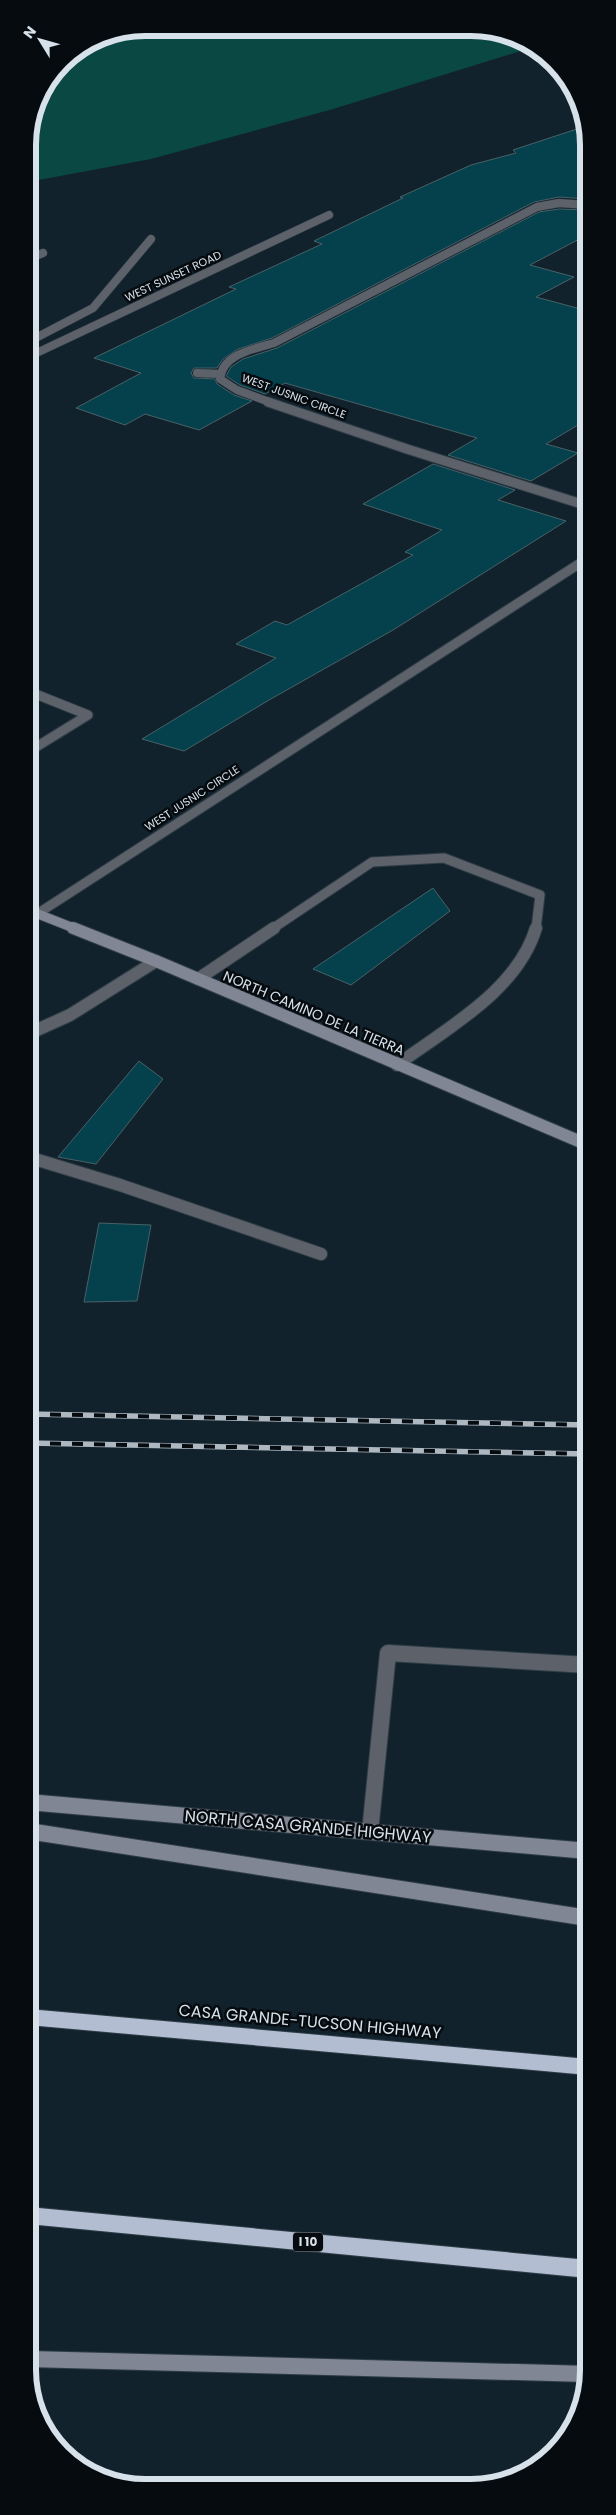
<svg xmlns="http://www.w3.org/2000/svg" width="616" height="2515" font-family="Poppins,sans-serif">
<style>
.water{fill:#0a4844}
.building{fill:#04414c;stroke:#496166}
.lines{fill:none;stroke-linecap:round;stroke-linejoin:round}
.lane-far3-casing{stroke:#2e3d47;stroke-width:9}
.lane-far2-casing{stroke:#2e3d47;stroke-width:11}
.lane-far1-casing{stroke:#2e3d47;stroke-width:14}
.lane-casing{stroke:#2e3d47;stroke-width:18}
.street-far1-casing{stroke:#2e3d47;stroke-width:9}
.street-casing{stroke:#2e3d47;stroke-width:11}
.secondary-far2-casing{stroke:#2e3d47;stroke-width:11}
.secondary-far1-casing{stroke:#2e3d47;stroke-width:14}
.secondary-casing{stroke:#2e3d47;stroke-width:18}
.highway-casing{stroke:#2e3d47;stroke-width:2}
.lane-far3{stroke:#5d6169;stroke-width:8}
.lane-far2{stroke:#5d6169;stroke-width:9}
.lane-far1{stroke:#5d6169;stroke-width:12}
.lane{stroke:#5d6169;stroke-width:16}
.street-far1{stroke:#5d6169;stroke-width:8}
.street{stroke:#5d6169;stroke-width:9}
.secondary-far2{stroke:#808693;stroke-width:9}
.secondary-far1{stroke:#808693;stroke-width:12}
.secondary{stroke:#808693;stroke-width:16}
.highway{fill:#b3bdd1;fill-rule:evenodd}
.rail-casing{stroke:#adb8c1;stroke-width:5.5}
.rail{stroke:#050b0f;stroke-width:4;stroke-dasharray:11;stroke-linecap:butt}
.labels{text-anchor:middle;stroke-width:5;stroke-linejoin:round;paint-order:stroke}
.far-street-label{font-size:11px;fill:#d7e1e9;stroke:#050b0f}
.shield{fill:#050b0f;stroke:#98a1a8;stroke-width:1}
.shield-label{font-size:12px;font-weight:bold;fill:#d7e1e9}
.street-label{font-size:14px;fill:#d7e1e9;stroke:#050b0f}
.near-street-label{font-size:16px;fill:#d7e1e9;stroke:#050b0f}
.rim{fill:none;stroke:#d7e1e9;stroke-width:6}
</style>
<rect width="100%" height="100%" fill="#12222d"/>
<polygon class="water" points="145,28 494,30 527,49 333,109 151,159 28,182 28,138 37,100 62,62 100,36"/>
<g class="building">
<polygon points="586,126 587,199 559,197 534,202 272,338 238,349 223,359 217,368 194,368 191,373 194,378 215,379 217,384 234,395 252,401 199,430 145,414 125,425 76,408 141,373 94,358 236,289 229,287 322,244 314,241 403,198 400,197 471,165 516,153 513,150"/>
<polygon points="559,209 587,210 587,235 530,265 574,277 536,297 588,311 588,419 546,444 578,453 531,481 448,455 477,438 285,383 265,394 240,385 226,376 231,367 243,359 277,348 539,212"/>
<polygon points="433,464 515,490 498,500 566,521 393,630 269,700 184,751 142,739 276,658 236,644 275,621 287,625 413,555 405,552 442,530 363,504"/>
<polygon points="433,888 450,911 351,985 313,969"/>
<polygon points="139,1061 163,1079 96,1164 58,1157"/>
<polygon points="99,1223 151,1225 137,1301 84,1302"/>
</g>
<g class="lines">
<g class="lane-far3-casing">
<g id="lane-far3">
<polyline points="28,259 43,253"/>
<polyline points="28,342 93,308 151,239"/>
<polyline points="28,357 329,215"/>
</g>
</g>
<g class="lane-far2-casing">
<g id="lane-far2">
<polyline points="28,691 88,715 28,752"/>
<polyline points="272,929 372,862 444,858 540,895 536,929"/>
</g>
</g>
<g class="lane-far1-casing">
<g id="lane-far1">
<polyline points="198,979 274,928"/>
<polyline points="28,1034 70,1015 156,961"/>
<path d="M397,1065c50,-37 120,-74 139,-137"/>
<polyline points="28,1157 120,1185 321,1254"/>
</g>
</g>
<g class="lane-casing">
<polyline id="lane" points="370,1832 388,1653 588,1665"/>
</g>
<g class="street-far1-casing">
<g id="street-far1">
<polyline points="197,373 219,374"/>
<path d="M272,403l-35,-13 -17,-11c2,-25 34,-30 54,-36l263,-136 22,-4 28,2"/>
</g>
</g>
<g class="street-casing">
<g id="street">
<polyline points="268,402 407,449 588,506"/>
<polyline points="37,914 588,558"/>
</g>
</g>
<g class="secondary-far2-casing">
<polyline id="secondary-far2" points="28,910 76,929"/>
</g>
<g class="secondary-far1-casing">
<polyline id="secondary-far1" points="73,928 156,961 588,1145"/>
</g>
<g class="secondary-casing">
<g id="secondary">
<polyline points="28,1802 588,1851"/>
<polyline points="28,1831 588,1918"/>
<polyline points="29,2359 588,2374"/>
</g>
</g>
<g class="highway-casing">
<g id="highway">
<polygon points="28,2009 588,2059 588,2075 28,2025"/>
<polygon points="28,2207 588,2260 588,2278 28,2224"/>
</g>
</g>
<use href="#lane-far3" class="lane-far3"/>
<use href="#lane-far2" class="lane-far2"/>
<use href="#lane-far1" class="lane-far1"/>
<use href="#lane" class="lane"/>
<use href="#street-far1" class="street-far1"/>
<use href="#street" class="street"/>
<use href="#secondary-far2" class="secondary-far2"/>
<use href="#secondary-far1" class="secondary-far1"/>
<use href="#secondary" class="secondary"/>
<use href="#highway" class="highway"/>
<g class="rail-casing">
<g id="rail">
<polyline points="28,1414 588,1425"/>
<polyline points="28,1443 588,1454"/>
</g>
</g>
<use href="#rail" class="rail"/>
</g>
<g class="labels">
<g class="far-street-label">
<text transform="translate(173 276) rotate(-25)" y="4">WEST SUNSET ROAD</text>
<text transform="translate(294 396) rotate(20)" y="4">WEST JUSNIC CIRCLE</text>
<text transform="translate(192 798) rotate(-33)" y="4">WEST JUSNIC CIRCLE</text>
</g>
<rect class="shield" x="293" y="2232.5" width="30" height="19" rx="4"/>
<g class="shield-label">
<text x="308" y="2246">I 10</text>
</g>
<g class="street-label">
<text transform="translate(314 1013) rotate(23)" y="5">NORTH CAMINO DE LA TIERRA</text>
</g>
<g class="near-street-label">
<text transform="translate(308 1826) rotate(5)" y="6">NORTH CASA GRANDE HIGHWAY</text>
<text transform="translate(310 2021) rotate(5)" y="6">CASA GRANDE-TUCSON HIGHWAY</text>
</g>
</g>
<path d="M0 0H616V2515H0ZM145 36H471A109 109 0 0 1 580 145V2370A109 109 0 0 1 471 2479H145A109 109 0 0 1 36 2370V145A109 109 0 0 1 145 36Z" fill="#050b0f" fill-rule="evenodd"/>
<path class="rim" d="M145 36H471A109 109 0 0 1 580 145V2370A109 109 0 0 1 471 2479H145A109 109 0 0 1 36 2370V145A109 109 0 0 1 145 36Z"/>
<g transform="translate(40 40) rotate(307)" stroke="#050b0f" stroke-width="4" paint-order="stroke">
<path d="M0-4L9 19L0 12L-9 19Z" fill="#d7e1e9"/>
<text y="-8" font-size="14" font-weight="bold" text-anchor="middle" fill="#d7e1e9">N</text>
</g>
</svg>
